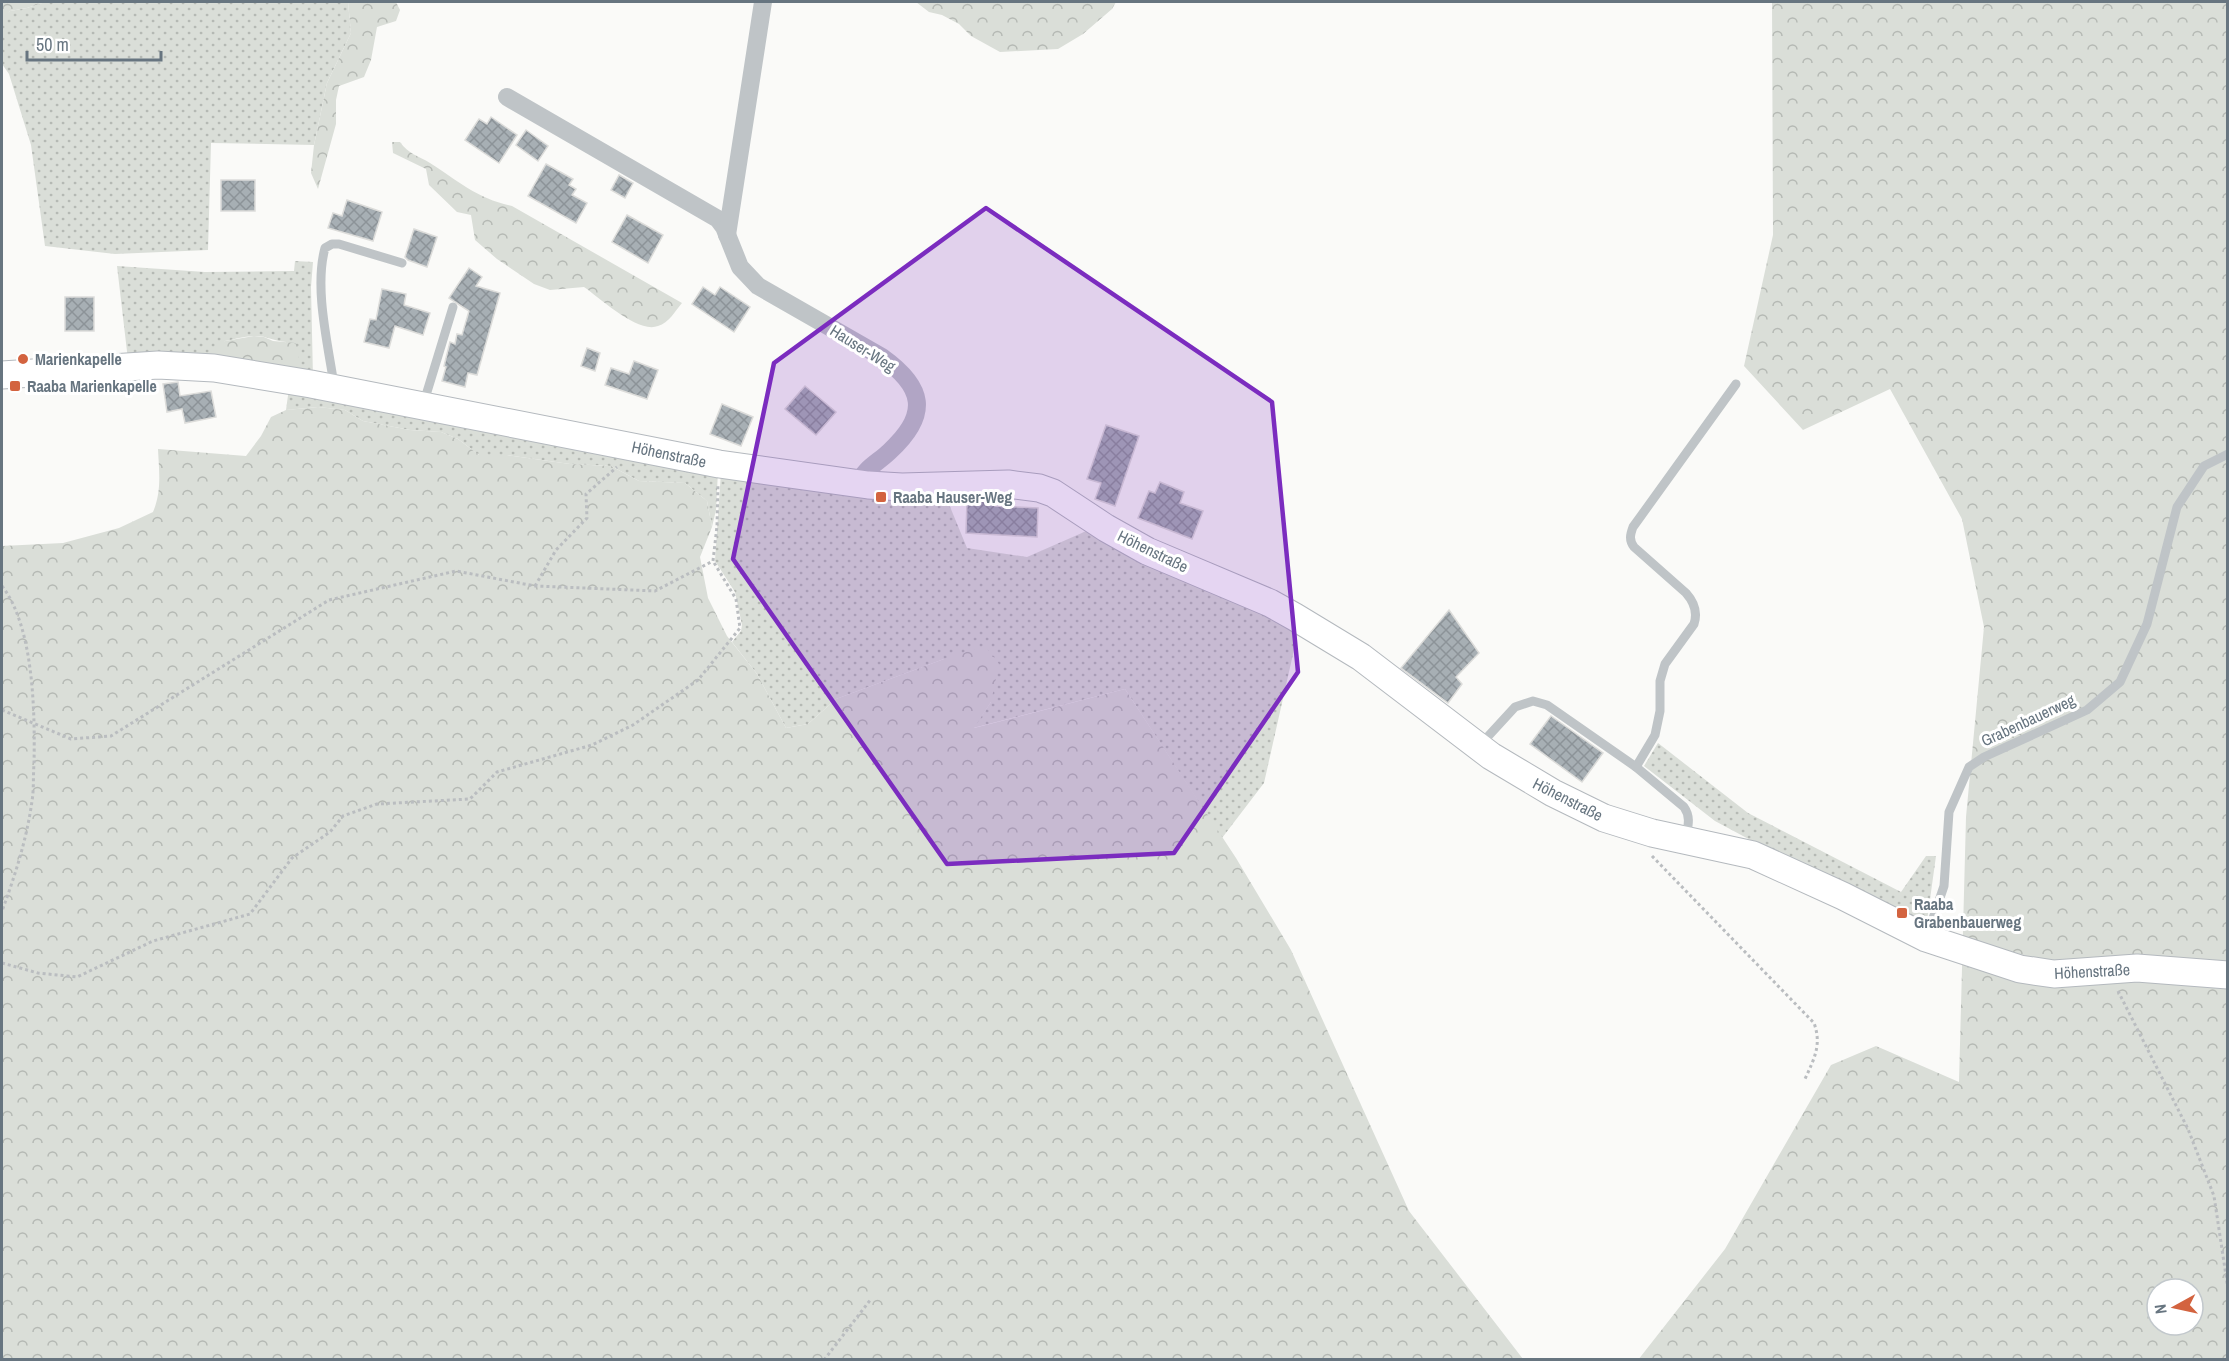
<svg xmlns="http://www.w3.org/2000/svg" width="2229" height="1361" font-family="'Archivo Narrow',sans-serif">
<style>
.grass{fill:url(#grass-dots)}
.forest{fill:url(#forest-crowns);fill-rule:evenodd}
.building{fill:url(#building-cross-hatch);stroke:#dcdcda;stroke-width:1.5}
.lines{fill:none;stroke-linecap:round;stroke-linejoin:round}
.secondary-casing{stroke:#b4b9be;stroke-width:29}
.path{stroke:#babdc0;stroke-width:3;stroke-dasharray:3 3;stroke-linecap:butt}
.lane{stroke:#bfc4c7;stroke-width:9}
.street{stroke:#bfc4c7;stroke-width:18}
.secondary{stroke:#fff;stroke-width:27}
.marked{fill:#7b2cbf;fill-opacity:0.2;stroke:#7b2cbf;stroke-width:4.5;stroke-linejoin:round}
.poi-dot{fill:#d3633f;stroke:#fff;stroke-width:2}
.labels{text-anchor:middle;stroke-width:6;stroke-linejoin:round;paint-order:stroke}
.street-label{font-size:16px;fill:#677580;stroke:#fff}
.poi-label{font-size:16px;font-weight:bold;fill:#677580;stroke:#fff;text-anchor:start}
</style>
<defs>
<pattern id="grass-dots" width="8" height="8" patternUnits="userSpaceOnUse" patternTransform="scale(1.5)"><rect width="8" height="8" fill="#daded8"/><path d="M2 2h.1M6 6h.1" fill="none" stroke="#b5b9b4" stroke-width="1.8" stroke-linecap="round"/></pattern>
<pattern id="forest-crowns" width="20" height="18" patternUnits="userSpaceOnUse" patternTransform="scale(1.5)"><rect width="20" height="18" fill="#daded8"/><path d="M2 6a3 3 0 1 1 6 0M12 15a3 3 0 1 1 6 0" fill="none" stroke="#b5b9b4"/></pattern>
<pattern id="building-cross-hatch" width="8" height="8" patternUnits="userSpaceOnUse" patternTransform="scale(1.5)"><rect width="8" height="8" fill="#a7afb4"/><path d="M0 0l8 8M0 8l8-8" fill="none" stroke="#8c9398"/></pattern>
</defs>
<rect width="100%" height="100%" fill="#fafaf8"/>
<g class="grass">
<polygon points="45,2 348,2 351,33 327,83 314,145 211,143 208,250 115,254 45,246 31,145 9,74 2,64 3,18 10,11 27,8"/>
<path d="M295,261l18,1 -2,25 2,91 -25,-4 -2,-32c-11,-1 -20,-6 -30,-6 -10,0 -21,3 -31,5l-10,21 -87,-2 -11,-94 88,6 89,-1z"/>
<polygon points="289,388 718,471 716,510 712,527 707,501 685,483 639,481 611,466 570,464 507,455 479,455 458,439 441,432 410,430 363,421 345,410 318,407 286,410"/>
<polygon points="721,472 946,497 967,548 1027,557 1091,529 1268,611 1298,632 1264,783 1222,838 1125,689 973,728 991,702 944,659 836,699 808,724 786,728 757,674 732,642 741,631 742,625 735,592 715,561"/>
<polygon points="1658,743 1748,813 1901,892 1926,856 1936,856 1927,921 1924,923 1756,843 1715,821 1644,766"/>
</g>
<g class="forest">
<polygon points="2,2 45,2 27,8 10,11 2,22"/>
<polygon points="348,2 396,2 400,10 396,21 377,27 371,60 364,77 339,86 336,100 336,124 318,189 311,173 314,145 327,83 351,33"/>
<polygon points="916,2 1116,2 1112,9 1083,34 1058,49 1000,52 971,36 959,24 942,15 929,12"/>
<path d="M1772,2h455v1357l-589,1 87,-111 106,-184 45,-19 83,36 7,-265 18,-190 -22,-108 -72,-130 -87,41 -59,-64 29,-131zM2157,1289h36v36h-36z"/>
<path d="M392,142h8c8,12 19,14 30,21 28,18 48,36 82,43l170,97c-7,8 -13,20 -24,23 -20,8 -58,-28 -74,-39l-34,3 -16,-6 -37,-25 -22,-19 -4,-25 -14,-3 -28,-27 -3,-16 -33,-16z"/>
<polygon points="254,336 264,337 273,341 295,343 300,349 297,367 288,374 215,362 217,346 225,341"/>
<path d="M318,407l27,3 18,11 47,9 31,2 17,7 21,16h28l63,9 41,2 28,15 46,2 22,18 5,26 -12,30 8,41 19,38 30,38 29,54 22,-4 28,-25 108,-40 41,-13 14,18 -8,38 -17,26 151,-39 111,169 55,92 118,261 114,148h-1521v-813l61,-3 56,-15 34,-16c9,-21 6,-41 5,-63l88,7 15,-20 10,-19 15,-7z"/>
</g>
<g class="building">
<polygon points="491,117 517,135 499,163 465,140 479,119 487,124"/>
<polygon points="526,130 548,146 538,161 516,145"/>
<polygon points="546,164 573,179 569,185 576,189 572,195 587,203 576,223 528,196"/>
<polygon points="619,175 633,183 625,198 611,190"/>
<rect x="221" y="180" width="34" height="31"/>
<polygon points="347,200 382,212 373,241 328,228 333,213 342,216"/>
<polygon points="627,215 663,235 648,263 612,242"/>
<polygon points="414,229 437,237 427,267 408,260 405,257"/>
<polygon points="469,268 482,277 476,286 500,293 477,375 468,373 465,387 442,381 446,367 444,366 450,342 455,344 457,334 462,335 469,311 449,298"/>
<polygon points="703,287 715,295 720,287 750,307 734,332 692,304"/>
<polygon points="382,289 406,294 404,305 430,313 423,335 395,326 389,348 364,342 370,319 376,320"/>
<rect x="65" y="297" width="29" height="34"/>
<polygon points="587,348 600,353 595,371 581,366"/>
<polygon points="634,361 658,370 647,399 605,385 611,368 629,374"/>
<polygon points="178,382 180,396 211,391 216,417 185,423 182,409 167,412 163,384"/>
<polygon points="805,386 836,412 816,435 785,409"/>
<polygon points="722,404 753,417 741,446 710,434"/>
<polygon points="1106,425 1139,436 1115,506 1095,499 1101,483 1087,479"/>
<polygon points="1160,482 1184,492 1180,503 1203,511 1192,539 1138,518 1149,491 1155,493"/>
<polygon points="995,500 995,506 1038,508 1037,537 966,533 967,501"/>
<polygon points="1449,610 1479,653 1456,677 1462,684 1448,703 1401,668"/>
<polygon points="1551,716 1603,753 1582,782 1530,744"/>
</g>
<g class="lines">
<g class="secondary-casing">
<polyline id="secondary" points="2,375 158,365 214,368 311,384 719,464 868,485 902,487 1008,484 1039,488 1053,493 1106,528 1147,551 1270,603 1295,617 1361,657 1491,756 1553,793 1604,818 1652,833 1753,855 1843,896 1926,938 2020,969 2054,974 2137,968 2228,975"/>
</g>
<g class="path">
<path d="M2,586c32,41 33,127 32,178 -1,12 0,25 -2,37 -5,37 -17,75 -30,110"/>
<polyline points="535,586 556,550 587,518 586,494 617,467"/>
<polyline points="2,710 71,739 111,736 329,600 456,571 535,586 655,591 713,561 717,526 718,484"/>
<path d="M1652,856l162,167c8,22 0,36 -9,56"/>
<polyline points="2,963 38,973 77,977 153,941 250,914 292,858 330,832 343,816 377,804 470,799 497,772 592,745 633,725 698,680 740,628 736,599 713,561"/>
<polyline points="2118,991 2188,1129 2214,1196 2228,1289"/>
<polyline points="824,1360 871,1299"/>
</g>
<g class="lane">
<path d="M334,385c-6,-41 -20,-97 -9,-137l7,-4h7l63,19"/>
<polyline points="423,405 453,307"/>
<polyline points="1481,744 1515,707 1533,701 1547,705 1636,767"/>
<path d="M1686,837c2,-11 5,-20 -2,-30l-48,-40 19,-32 5,-24v-30l5,-17 29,-40c4,-12 0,-22 -8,-31l-52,-46c-5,-7 -4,-12 -1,-20l103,-143"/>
<polyline points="1927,936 1944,886 1949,812 1969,767 1984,757 2087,710 2120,682 2147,624 2177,507 2204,466 2228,454"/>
</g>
<g class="street">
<path d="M507,97l211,122 6,8 16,40 18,19 124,71c42,30 48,57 8,94 -11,11 -25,17 -32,32"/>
<polyline points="727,235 763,2"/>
</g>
<use href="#secondary" class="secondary"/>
</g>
<path class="marked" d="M986,208l286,194 26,270 -124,181 -227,11 -214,-305 41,-196z"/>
<g class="poi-dot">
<circle cx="23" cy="359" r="6"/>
<rect x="9" y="380" width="12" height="12" rx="3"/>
<rect x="875" y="491" width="12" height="12" rx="3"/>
<rect x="1896" y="907" width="12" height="12" rx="3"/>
</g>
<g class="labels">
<g class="street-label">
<text transform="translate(863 348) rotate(32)" y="6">Hauser-Weg</text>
<text transform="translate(669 454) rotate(12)" y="6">Höhenstraße</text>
<text transform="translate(1153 551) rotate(26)" y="6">Höhenstraße</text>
<text transform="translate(2028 720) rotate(-25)" y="6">Grabenbauerweg</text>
<text transform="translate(1568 799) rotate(27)" y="6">Höhenstraße</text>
<text transform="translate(2092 971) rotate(-3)" y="6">Höhenstraße</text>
</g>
<g class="poi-label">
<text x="35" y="365">Marienkapelle</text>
<text x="27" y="392">Raaba Marienkapelle</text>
<text x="893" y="503">Raaba Hauser-Weg</text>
<text x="1914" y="910">Raaba<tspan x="1914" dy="18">Grabenbauerweg</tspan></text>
</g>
</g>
<rect width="2229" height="1361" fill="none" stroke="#677580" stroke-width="6"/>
<g transform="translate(2175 1307) rotate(262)"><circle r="28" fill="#ffffff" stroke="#c2c8cc" stroke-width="1.5"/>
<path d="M0-4.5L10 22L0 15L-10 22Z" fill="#d3633f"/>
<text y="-9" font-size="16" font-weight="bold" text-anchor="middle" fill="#677580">N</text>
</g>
<path d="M27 51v9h134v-9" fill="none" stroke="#677580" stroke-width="3"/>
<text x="36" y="51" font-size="18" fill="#677580" stroke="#ffffff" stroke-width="4.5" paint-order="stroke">50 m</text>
</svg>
